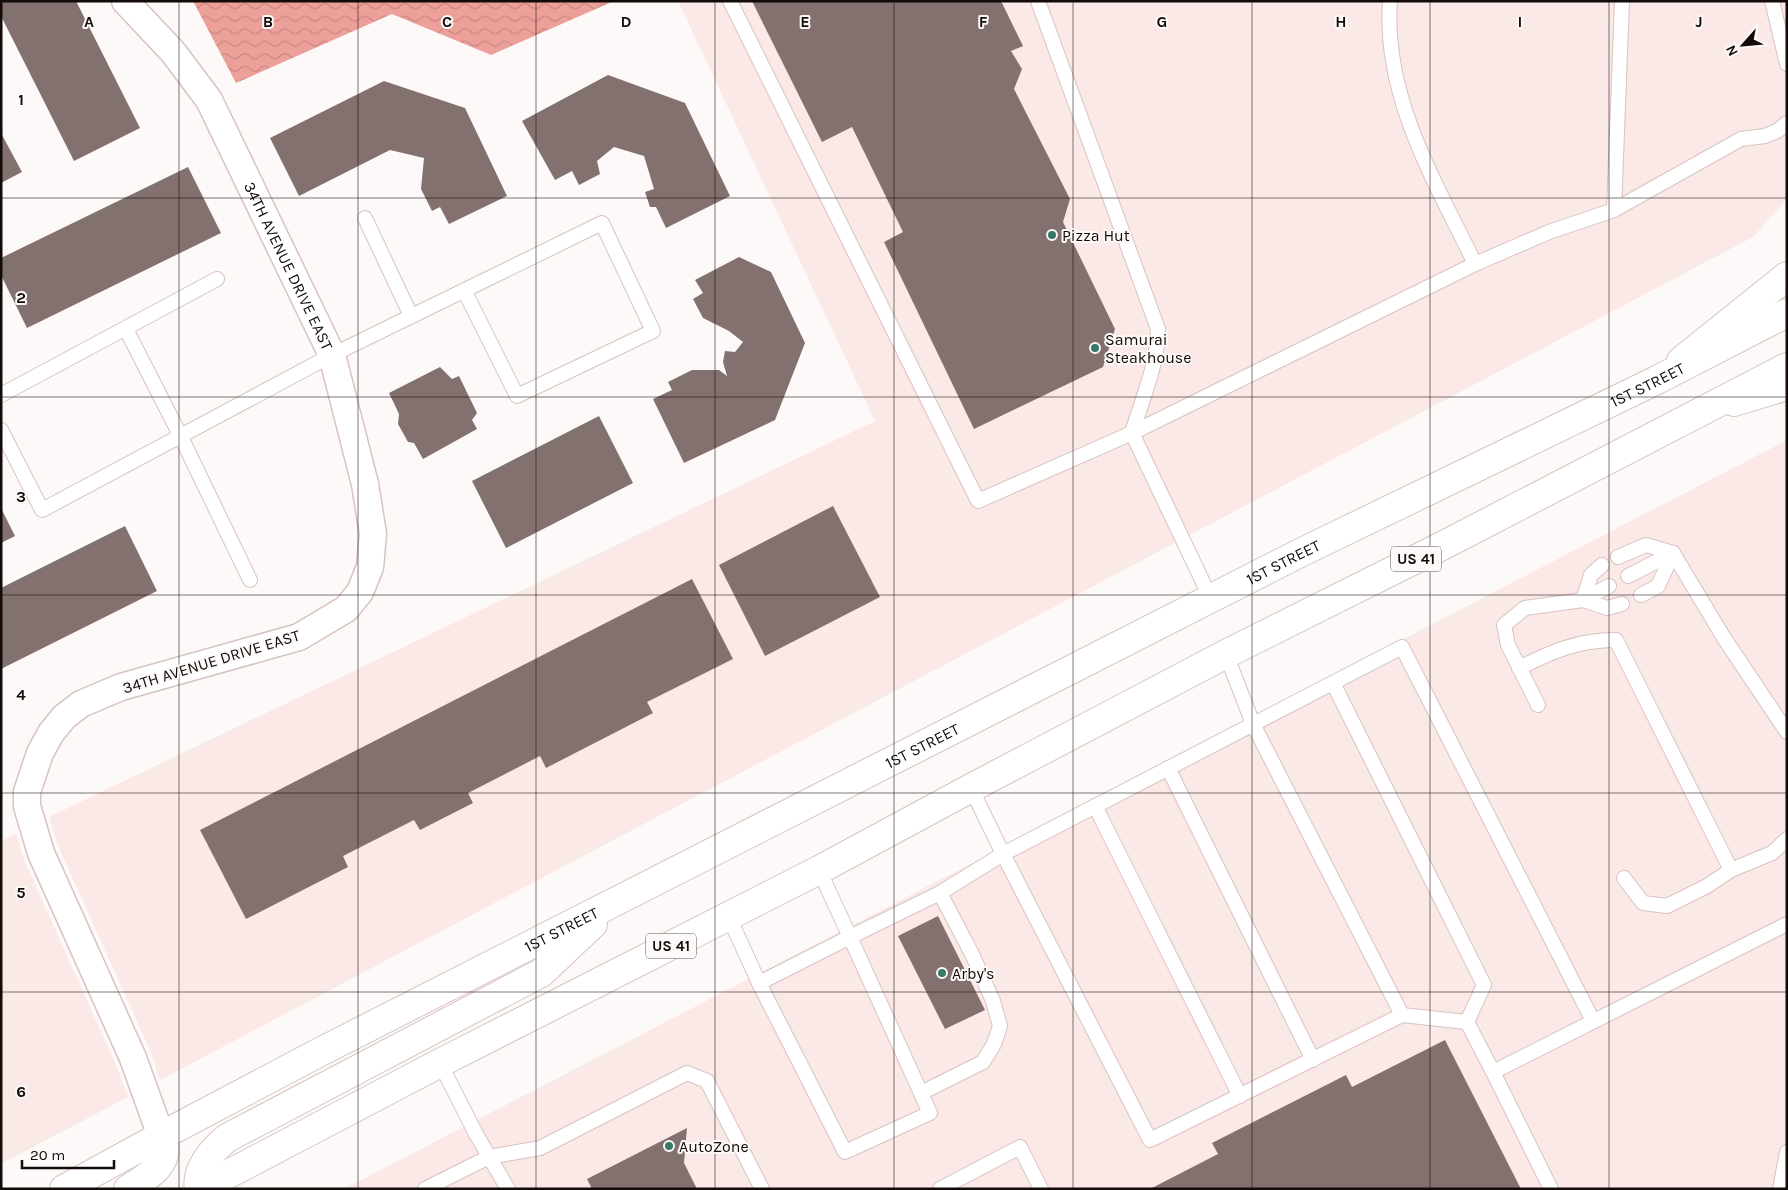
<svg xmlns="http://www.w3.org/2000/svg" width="1788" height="1190" font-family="Karla,sans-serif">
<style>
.built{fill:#fbe9e7}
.water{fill:url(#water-waves)}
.building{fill:#83716f}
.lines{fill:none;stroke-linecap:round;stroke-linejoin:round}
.service-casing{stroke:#d7c3c0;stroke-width:16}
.minor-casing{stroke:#d7c3c0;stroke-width:29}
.secondary-casing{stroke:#d7c3c0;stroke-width:30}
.primary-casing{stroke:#d7c3c0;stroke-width:30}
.service{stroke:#fff;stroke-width:14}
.minor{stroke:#fff;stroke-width:26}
.secondary{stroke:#fff;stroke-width:28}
.primary{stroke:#fff;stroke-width:28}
.grid{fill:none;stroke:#120b0a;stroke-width:1;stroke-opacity:0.55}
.poi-dot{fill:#377869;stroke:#fdf9f8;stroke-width:2}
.labels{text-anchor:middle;stroke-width:4;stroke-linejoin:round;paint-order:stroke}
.shield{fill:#fdf9f8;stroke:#585251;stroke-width:1}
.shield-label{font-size:15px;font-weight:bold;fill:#120b0a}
.poi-label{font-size:16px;fill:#120b0a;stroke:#fdf9f8;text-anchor:start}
.street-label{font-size:16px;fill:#120b0a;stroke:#fdf9f8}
.grid-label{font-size:16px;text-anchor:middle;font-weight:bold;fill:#120b0a;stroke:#fdf9f8;stroke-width:4;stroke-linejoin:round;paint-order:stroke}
</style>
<defs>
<pattern id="water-waves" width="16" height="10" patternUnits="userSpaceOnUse" patternTransform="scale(1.25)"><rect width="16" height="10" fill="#eda099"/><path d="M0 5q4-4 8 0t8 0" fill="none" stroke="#ca8882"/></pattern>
</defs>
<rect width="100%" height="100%" fill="#fdf9f8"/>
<g class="built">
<polygon points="678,1 1787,1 1787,199 1753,237 160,1080 150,1050 58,846 49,817 875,421"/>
<polygon points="1787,440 1787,1189 344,1189"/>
<polygon points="16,833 24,860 116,1065 128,1097 1,1164 1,842"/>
</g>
<polygon class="water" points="193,1 614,1 491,55 392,14 236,83"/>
<g class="building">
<polygon points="1,1 76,1 140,128 74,161 1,16"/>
<polygon points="752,1 1001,1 1023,46 1011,51 1022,69 1014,89 1070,199 1063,222 1115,329 1103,367 974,429 884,242 903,232 852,127 822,142"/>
<polygon points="608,75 685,103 730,196 666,228 656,207 650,207 645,192 654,189 644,156 614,147 597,161 600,174 579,185 572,171 555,180 522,121"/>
<polygon points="384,81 465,108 507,196 449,224 440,207 432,211 421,189 424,158 390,150 299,196 270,138"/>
<polygon points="1,133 22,172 1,183"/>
<polygon points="188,167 221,233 27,328 1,275 1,258"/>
<polygon points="739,257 771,272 805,343 775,420 684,463 653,399 672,390 668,382 692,370 719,370 727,376 723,362 725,351 735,352 743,342 729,331 703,318 693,299 703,293 695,280"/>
<polygon points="440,367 452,379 459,376 477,413 472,420 477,429 423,459 414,443 408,442 398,424 399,414 389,393"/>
<polygon points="599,416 633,483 506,548 472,481"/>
<polygon points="833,506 880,597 765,656 719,565"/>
<polygon points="1,508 15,536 1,543"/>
<polygon points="125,526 157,591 1,669 1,588"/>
<polygon points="692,579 733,659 647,702 653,713 546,768 540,756 468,793 473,803 420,830 414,820 343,856 348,867 246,919 200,830"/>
<polygon points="938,916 985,1010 945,1029 898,936"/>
<polygon points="1445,1040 1521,1189 1150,1189 1218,1154 1212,1143 1346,1075 1352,1087"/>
<polygon points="687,1128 684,1163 697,1189 592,1189 587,1179"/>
</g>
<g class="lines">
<g class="service-casing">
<g id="service">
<path d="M730,1l248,500 154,-68c10,-34 26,-69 26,-104l-120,-328"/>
<path d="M1390,1c-7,96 45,180 85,263"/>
<polyline points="1772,1 1787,64"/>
<polyline points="1614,210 1622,1"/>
<polyline points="365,218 411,316"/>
<polyline points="126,329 181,437 250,580"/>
<polyline points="1,395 217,279"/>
<polyline points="1,430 42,510 332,355 602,223 653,331 517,396 464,290"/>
<polyline points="1618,557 1646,545 1673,553 1724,638 1787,732"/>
<polyline points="1628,576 1673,553"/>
<polyline points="1641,595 1658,586 1673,553"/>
<polyline points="1211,599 1132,433 1475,264 1549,232 1614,210 1741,139 1765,136 1777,131 1787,123"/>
<polyline points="1583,600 1591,575 1602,565"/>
<polyline points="1583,600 1607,608 1622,604"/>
<polyline points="1226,654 1253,724 1402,1015 1467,1022 1493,1072"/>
<path d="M1519,668c34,-17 59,-28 97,-28l115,230"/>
<polyline points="1333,683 1484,985 1467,1022"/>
<polyline points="1538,705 1508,645 1504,625 1525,608 1583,600 1609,586"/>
<polyline points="1168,768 1313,1060"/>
<polyline points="971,788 1003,854 1150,1140 1402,1015"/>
<polyline points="1095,806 1240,1096"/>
<polyline points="819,870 850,937 759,983 845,1152 930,1113 850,937 940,893 1003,854 1402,647 1593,1021"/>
<polyline points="1624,878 1643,903 1667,906 1707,886 1731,870 1772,853 1787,839"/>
<polyline points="729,917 759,983"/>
<polyline points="440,1063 476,1134 508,1189"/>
<polyline points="921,1093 983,1062 994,1044 1000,1026 993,1001 972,954 940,893"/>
<polyline points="425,1189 489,1157 540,1148 687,1073 707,1081 762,1189"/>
<polyline points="940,1189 1020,1147 1041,1189"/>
<polyline points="1551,1189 1493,1072 1787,924"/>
<polyline points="1780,1189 1787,1152"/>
</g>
</g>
<g class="minor-casing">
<g id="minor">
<path id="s1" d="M125,1l48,51 36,48 123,255 33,129 8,50 -3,33 -10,25 -14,17 -47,28 -178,50 -40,17 -17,13 -13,16 -11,20 -13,39v14l14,47 92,205 28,78"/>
</g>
</g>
<g class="secondary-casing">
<g id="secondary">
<polyline points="1681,361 1787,276"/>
<polyline points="1734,402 1787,386"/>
</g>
</g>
<g class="primary-casing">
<g id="primary">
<path id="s2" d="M64,1189l97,-53 159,-84 980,-499 357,-173 130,-67"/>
<path d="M128,1189c20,-12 46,-27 33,-53"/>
<path d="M199,1189c-4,-19 14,-40 28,-51l314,-165 52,-49"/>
<polyline points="200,1189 440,1063 819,870 971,788 1226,654 1438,548 1787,367"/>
</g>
</g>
<use href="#service" class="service"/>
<use href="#minor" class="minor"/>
<use href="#secondary" class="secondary"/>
<use href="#primary" class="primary"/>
</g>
<path class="grid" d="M179,1v1188M358,1v1188M536,1v1188M715,1v1188M894,1v1188M1073,1v1188M1252,1v1188M1430,1v1188M1609,1v1188M1,198h1786M1,397h1786M1,595h1786M1,793h1786M1,992h1786"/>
<g class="poi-dot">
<circle cx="1052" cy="235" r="5"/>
<circle cx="1095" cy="348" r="5"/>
<circle cx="942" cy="973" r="5"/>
<circle cx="669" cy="1146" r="5"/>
</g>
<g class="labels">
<g class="shield">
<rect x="1391" y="546.5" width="50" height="25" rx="4"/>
<rect x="646" y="933.5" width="50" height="25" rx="4"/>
</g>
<g class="shield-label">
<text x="1416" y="564">US 41</text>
<text x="671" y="951">US 41</text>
</g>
<g class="poi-label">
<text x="1062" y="241">Pizza Hut</text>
<text x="1105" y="345">Samurai<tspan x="1105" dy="18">Steakhouse</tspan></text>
<text x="952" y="979">Arby's</text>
<text x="679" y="1152">AutoZone</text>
</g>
<g class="street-label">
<text dy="6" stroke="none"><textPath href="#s1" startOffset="314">34TH AVENUE DRIVE EAST</textPath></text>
<text dy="6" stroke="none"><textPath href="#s2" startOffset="1776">1ST STREET</textPath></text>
<text dy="6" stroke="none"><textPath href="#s2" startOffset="1371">1ST STREET</textPath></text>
<text transform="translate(211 661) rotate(-17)" y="6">34TH AVENUE DRIVE EAST</text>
<text dy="6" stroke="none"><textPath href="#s2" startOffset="966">1ST STREET</textPath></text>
<text dy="6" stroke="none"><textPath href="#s2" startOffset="561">1ST STREET</textPath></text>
</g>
</g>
<g class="grid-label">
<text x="89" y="27">A</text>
<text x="268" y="27">B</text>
<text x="447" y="27">C</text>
<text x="626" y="27">D</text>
<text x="805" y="27">E</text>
<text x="983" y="27">F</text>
<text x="1162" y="27">G</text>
<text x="1341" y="27">H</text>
<text x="1520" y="27">I</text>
<text x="1699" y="27">J</text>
<text x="21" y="105">1</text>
<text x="21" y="303">2</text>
<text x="21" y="502">3</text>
<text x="21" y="700">4</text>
<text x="21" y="898">5</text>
<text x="21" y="1097">6</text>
</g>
<rect width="1788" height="1190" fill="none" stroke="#120b0a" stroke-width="5"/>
<g transform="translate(1743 45) rotate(243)" stroke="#fdf9f8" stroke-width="4" paint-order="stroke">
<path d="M0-4L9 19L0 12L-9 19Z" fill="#120b0a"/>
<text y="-8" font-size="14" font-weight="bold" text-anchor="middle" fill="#120b0a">N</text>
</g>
<path d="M22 1160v8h92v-8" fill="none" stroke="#120b0a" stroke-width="2.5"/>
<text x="30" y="1160" font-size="15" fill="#120b0a" stroke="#fdf9f8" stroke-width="4" paint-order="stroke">20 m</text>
</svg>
